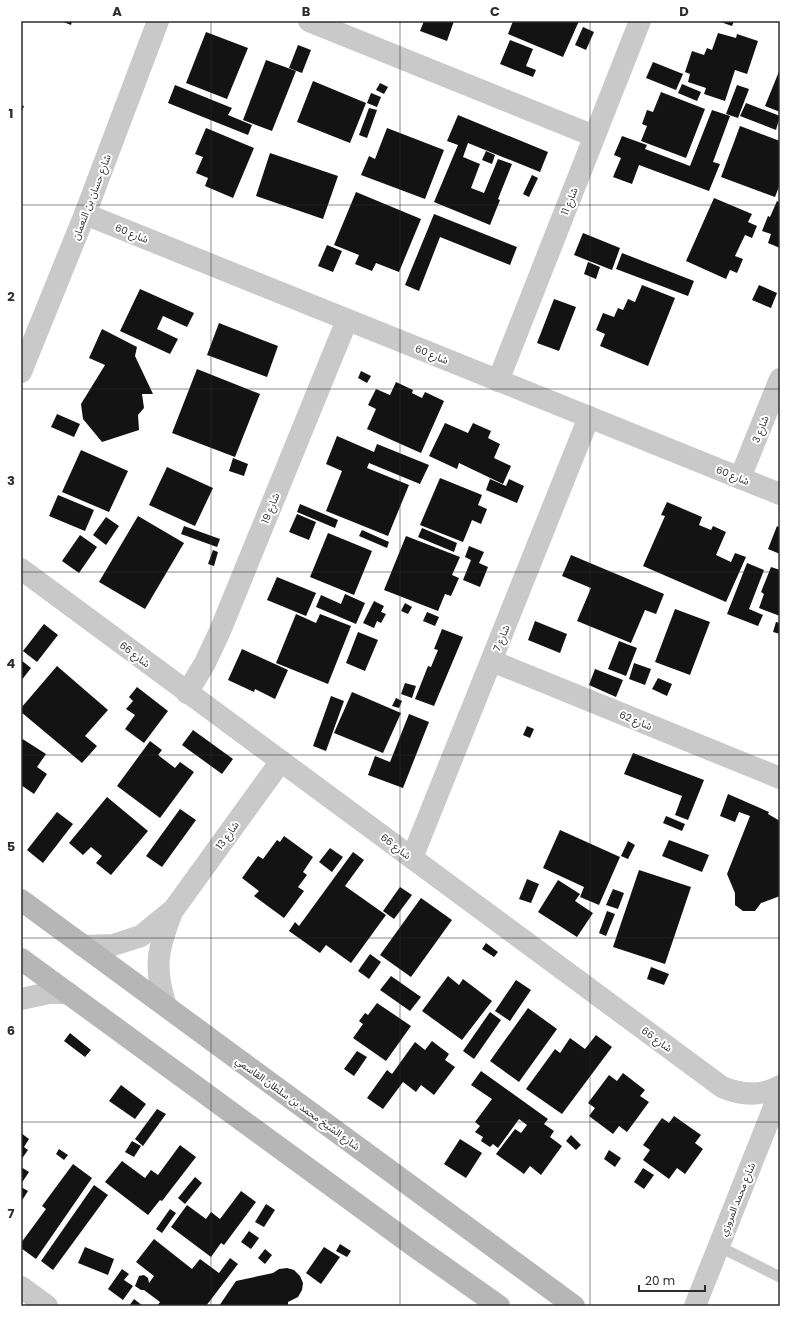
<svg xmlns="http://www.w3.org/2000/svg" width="801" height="1327" font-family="Poppins,'Noto Sans Arabic',sans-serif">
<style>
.building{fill:#131313}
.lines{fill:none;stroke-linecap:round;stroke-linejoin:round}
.service{stroke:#c9c9c9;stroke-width:11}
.minor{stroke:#c9c9c9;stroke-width:22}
.secondary{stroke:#b6b6b6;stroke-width:22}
.grid{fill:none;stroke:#2c2c2c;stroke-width:1;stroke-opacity:0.55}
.labels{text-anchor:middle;stroke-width:4;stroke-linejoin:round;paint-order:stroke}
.street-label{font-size:10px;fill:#2c2c2c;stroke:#fff}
.neatline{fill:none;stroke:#2c2c2c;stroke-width:1.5}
.grid-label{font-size:13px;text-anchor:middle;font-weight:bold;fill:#2c2c2c}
</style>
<rect width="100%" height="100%" fill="#fff"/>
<g class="building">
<polygon points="61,21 72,21 71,25"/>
<polygon points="424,21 454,21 447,41 420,31"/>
<polygon points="513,21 579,21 563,57 508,34"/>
<polygon points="718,21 734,21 732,26"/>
<polygon points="583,27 594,32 586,50 575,45"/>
<polygon points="206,32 248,48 227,99 186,83"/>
<polygon points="718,33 736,38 737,34 758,41 747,74 735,70 725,101 704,94 706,88 688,82 690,74 685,72 692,51 704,55 707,48 712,50"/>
<polygon points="510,40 533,49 526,66 536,70 533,77 500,64"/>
<polygon points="298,45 311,50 302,73 289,68"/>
<polygon points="266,60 296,71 272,131 243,120"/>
<polygon points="653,62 683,74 676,90 646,78"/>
<polygon points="780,69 780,112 765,106"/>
<polygon points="313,81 366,103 350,143 297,122"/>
<polygon points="380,83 388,87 384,94 376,90"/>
<polygon points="682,84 701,92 697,101 678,93"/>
<polygon points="175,85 232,108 228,115 252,125 248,135 168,103"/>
<polygon points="737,85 749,89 738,118 726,114"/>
<polygon points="661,92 705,109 686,158 641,141 647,126 642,124 647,110 653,112"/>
<polygon points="371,93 381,97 377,107 367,103"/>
<polygon points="746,103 780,116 776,130 740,116"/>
<polygon points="21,105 24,106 21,114"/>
<polygon points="369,108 377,110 367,138 359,135"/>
<polygon points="712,110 730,116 713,162 720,164 709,191 639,165 632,184 613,177 621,158 614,155 622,136 647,145 645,149 690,166"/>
<polygon points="458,115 548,152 540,172 468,143 463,157 480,164 471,188 484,193 498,159 512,164 498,199 500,200 490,225 434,202 458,145 447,141"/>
<polygon points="740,126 780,141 780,184 775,197 721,177"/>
<polygon points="206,128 254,148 233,198 205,186 208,178 196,173 203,157 195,154"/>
<polygon points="387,128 444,150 425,199 361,175 369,156 375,159"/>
<polygon points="486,151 495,155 492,164 482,160"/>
<polygon points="270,153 338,176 323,219 256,196"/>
<polygon points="532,175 538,178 529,197 523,194"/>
<polygon points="356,192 421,219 399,272 376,263 372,271 355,264 359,255 334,245"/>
<polygon points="714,198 752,214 748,222 757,226 752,238 745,235 735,256 743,259 737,273 730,270 726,279 686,261"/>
<polygon points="777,201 780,203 780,248 768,243 771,234 762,231 768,216 770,217"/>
<polygon points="434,214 517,247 510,265 440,237 419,291 405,285"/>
<polygon points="583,233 620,248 612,270 574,255"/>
<polygon points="327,245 342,251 333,272 318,266"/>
<polygon points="622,253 694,281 688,296 616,269"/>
<polygon points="588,262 600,267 596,279 584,274"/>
<polygon points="642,285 675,298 648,366 600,346 605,334 596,330 603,313 614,317 618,308 623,310 628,299 635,302"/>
<polygon points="759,285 777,293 771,308 752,300"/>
<polygon points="140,289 194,313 187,327 163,316 157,329 178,339 170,354 120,331"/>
<polygon points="554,299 576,307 559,351 537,343"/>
<polygon points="219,323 278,346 267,377 207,355"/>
<polygon points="102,329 137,347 135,356 153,394 142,394 144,408 138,415 139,430 102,442 83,419 81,404 105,365 89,358"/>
<polygon points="197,369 260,394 235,457 172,433"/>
<polygon points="361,371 371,376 367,383 358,378"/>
<polygon points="396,382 413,390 412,393 422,398 425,392 444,401 421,453 367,429 376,409 368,405 376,389 390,395"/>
<polygon points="57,414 80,424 74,437 51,427"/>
<polygon points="445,423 468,433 473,423 491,431 488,438 500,444 494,458 511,466 503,484 459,463 457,469 429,456"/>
<polygon points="337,436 374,452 377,444 429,465 420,484 369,463 367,468 409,485 388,536 326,511 342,471 326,464"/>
<polygon points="81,450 128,471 109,512 62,492"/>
<polygon points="233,458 248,464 244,476 229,471"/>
<polygon points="167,467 213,488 195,526 149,505"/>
<polygon points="440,478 482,495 478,505 487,509 481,524 472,520 463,542 420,525"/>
<polygon points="490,479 506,486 509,479 524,486 517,503 486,490"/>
<polygon points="58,495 94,510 85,531 49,516"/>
<polygon points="667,502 702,517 699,525 711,530 713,526 726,532 716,555 731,562 735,553 746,557 726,602 643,566 665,516 661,515"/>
<polygon points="300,504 338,520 335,528 297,512"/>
<polygon points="297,514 316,522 309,540 289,532"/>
<polygon points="138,516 184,543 145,609 99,582"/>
<polygon points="106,517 119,526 106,545 93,535"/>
<polygon points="184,526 220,539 217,547 181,534"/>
<polygon points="777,526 780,528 780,554 768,549"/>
<polygon points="422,528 457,543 454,552 418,537"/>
<polygon points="362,530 389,542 387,548 359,536"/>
<polygon points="328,533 372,551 354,595 310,577"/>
<polygon points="80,535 97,547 79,573 62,561"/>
<polygon points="406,536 460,557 452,575 459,578 451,596 445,594 438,611 384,590"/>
<polygon points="469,546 484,552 479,563 488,567 480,587 463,580 471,560 465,557"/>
<polygon points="213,550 218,552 214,566 208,564"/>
<polygon points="571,555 664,594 656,614 645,610 631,643 577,621 591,588 562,576"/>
<polygon points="747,563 764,570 749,609 763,615 758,626 727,614"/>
<polygon points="771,567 780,570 780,616 759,608 764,594 761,592"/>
<polygon points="277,577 316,593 306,616 267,600"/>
<polygon points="345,594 365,603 356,624 316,607 321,595 341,604"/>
<polygon points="374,601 384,606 381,612 386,614 381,623 377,621 374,628 363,623"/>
<polygon points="405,603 412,607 408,614 401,611"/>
<polygon points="675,609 710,622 690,675 655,662"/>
<polygon points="427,612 439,617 435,626 423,621"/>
<polygon points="296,614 316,623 320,614 351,626 328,684 276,663"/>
<polygon points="535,621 567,634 560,653 528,640"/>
<polygon points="776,622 780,623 780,634 773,632"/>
<polygon points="44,624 58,635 37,662 23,651"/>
<polygon points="442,629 463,637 434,706 415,699 428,666 431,667 438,650 434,649"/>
<polygon points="358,632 378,640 365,671 346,663"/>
<polygon points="619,641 637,648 626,676 608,669"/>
<polygon points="242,649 288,670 275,699 255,689 254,692 228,680"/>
<polygon points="21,660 31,668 21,681"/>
<polygon points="634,663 651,669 645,685 629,679"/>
<polygon points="57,666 108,710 85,736 97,746 82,763 21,712 21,708"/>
<polygon points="595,669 623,680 616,697 589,685"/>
<polygon points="658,678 672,684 667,696 652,689"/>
<polygon points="405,683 416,686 412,698 401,694"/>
<polygon points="137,687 168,711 144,743 125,729 135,715 126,709 133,701 129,697"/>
<polygon points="352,692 401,713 383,753 334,733"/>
<polygon points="331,696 344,701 326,751 313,746"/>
<polygon points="396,698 402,701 399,708 392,706"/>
<polygon points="409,714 429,722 403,788 368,775 375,756 390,762"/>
<polygon points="527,726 534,729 530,738 523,735"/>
<polygon points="193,730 233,759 222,774 182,745"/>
<polygon points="21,738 46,754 37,767 47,774 34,794 21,785"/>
<polygon points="150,741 162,750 158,755 175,768 180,762 194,772 160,818 117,786"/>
<polygon points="633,753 704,780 688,820 675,815 682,796 624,774"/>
<polygon points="728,794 769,812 768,814 780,821 780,896 761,903 755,911 743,911 735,905 735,893 727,874 750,816 739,812 735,822 720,816"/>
<polygon points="107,797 148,831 111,875 96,863 102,856 91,847 83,855 69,843"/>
<polygon points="180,809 196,820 162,867 146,856"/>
<polygon points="57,812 73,824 43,863 27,850"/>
<polygon points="666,816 685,824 682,831 663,823"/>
<polygon points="560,830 620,857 599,905 580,897 584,887 543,868"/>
<polygon points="284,836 313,857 303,872 307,875 298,887 304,891 284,918 254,896 259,891 242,878 258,856 263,859 277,840 280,842"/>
<polygon points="669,840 709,855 702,872 662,856"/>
<polygon points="628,841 635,845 628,859 621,856"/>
<polygon points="330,848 343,857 332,872 319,862"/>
<polygon points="353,852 364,860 345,886 386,915 351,963 326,945 320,953 289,931 295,922 299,926"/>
<polygon points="639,870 691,887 665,964 613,947"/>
<polygon points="527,879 539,884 531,903 519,899"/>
<polygon points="558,880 580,894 575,901 593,913 577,937 538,912"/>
<polygon points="400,887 412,895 394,919 383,911"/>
<polygon points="613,889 624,893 618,909 606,905"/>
<polygon points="421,898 452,920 411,977 380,955"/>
<polygon points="607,911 615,914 606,936 599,933"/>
<polygon points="486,943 498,952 494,957 482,949"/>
<polygon points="370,954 381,962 369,979 358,971"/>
<polygon points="651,967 669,974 664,985 647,979"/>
<polygon points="391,976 421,997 410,1011 380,990"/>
<polygon points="448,976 459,985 463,979 492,1001 462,1040 422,1011"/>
<polygon points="516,980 531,990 510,1021 495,1011"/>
<polygon points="377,1003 411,1026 386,1061 353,1038 363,1024 359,1021 365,1013 368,1015"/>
<polygon points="528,1008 557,1029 519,1082 490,1061"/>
<polygon points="490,1012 501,1020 474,1059 463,1051"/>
<polygon points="70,1033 91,1050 85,1057 64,1041"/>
<polygon points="596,1035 612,1047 562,1114 526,1089 555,1049 560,1053 570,1038 585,1049"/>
<polygon points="432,1041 449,1054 445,1060 455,1067 434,1095 421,1085 416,1092 403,1082 383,1109 367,1098 387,1070 392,1074 415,1042 425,1050"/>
<polygon points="357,1051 367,1057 354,1076 344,1069"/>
<polygon points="481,1071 548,1119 544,1124 554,1131 550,1137 562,1146 541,1175 530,1166 524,1174 496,1154 515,1129 521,1133 527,1125 519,1119 498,1148 493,1144 490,1147 481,1141 483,1137 475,1132 480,1126 475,1122 492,1099 471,1085"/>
<polygon points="623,1073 645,1090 640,1096 649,1102 627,1132 619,1126 613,1134 589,1116 595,1108 588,1103 609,1075 617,1081"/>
<polygon points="121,1085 146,1104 135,1119 109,1101"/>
<polygon points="157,1109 166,1114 143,1146 135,1139"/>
<polygon points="674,1116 701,1135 695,1143 703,1149 685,1174 677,1168 669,1179 643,1160 650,1150 643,1145 662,1118 669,1123"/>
<polygon points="21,1133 29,1139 24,1147 28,1150 21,1160"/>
<polygon points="571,1135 581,1145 576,1150 566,1141"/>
<polygon points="460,1139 482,1153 466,1178 444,1164"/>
<polygon points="132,1141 141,1146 134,1157 125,1152"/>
<polygon points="180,1145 196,1157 162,1201 160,1200 148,1215 105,1182 122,1161 145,1178 151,1170 158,1175"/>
<polygon points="59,1149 68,1155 64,1160 56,1154"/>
<polygon points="609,1150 621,1158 615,1167 604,1159"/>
<polygon points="73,1164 92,1178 36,1259 21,1248 21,1243 46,1209 42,1206"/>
<polygon points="21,1167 29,1172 21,1184"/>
<polygon points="643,1168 654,1175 644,1189 634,1182"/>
<polygon points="195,1177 202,1183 185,1204 178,1198"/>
<polygon points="94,1185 108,1195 53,1270 41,1261"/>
<polygon points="21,1187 28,1191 21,1202"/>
<polygon points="241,1191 256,1202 224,1245 221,1243 211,1257 171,1227 187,1205 206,1219 211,1212 220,1219"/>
<polygon points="266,1204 275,1210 264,1227 255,1222"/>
<polygon points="170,1209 176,1213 162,1233 156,1229"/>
<polygon points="249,1231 259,1238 251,1249 241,1242"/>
<polygon points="154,1239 192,1269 200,1259 219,1273 230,1258 238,1264 206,1306 157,1306 160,1302 144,1290 141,1290 135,1286 139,1276 144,1275 148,1278 149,1283 154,1276 136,1262"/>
<polygon points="340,1244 351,1251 347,1257 336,1251"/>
<polygon points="85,1247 114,1259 108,1275 78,1263"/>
<polygon points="324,1247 340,1257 321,1284 306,1273"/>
<polygon points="265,1249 272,1255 265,1264 258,1258"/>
<polygon points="287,1268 294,1270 300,1276 303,1283 302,1290 298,1297 288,1302 288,1306 219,1306 236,1281 273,1273 279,1269"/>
<polygon points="122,1269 129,1274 124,1280 133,1286 123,1300 108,1289"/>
<polygon points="134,1299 143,1306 129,1306"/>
</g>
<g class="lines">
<polyline class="service" points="718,1246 780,1277"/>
<g class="minor">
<polyline points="309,21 594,136"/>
<polyline points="85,214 780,494"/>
<polyline points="21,372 85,214 158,21"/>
<polyline points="498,381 640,21"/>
<polyline points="740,478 780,379"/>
<path d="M21,569l701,518c19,8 39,10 58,-1"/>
<polyline points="492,661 780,778"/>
<polyline points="187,693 205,663 220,631 347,320"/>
<polyline points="412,858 589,417"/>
<polyline points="83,946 113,945 141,936 174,909 281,761"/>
<polyline points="21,999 49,993 68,993"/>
<path d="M166,1006c-13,-39 -8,-58 6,-94"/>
<polyline points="21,1287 47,1306"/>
<polyline points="695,1306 780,1092"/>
</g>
<g class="secondary">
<polyline points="21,900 574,1306"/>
<polyline points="21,959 414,1246 499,1306"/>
</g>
</g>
<path class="grid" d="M211,21v1285M400,21v1285M590,21v1285M21,205h759M21,389h759M21,572h759M21,755h759M21,938h759M21,1122h759"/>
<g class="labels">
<g class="street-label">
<text transform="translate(91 197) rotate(-69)" y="4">شارع حسان بن النعمان</text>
<text transform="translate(569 201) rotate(-68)" y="4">شارع 11</text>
<text transform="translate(132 233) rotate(22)" y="4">شارع 60</text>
<text transform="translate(432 354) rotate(22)" y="4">شارع 60</text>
<text transform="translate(760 429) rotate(-68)" y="4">شارع 3</text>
<text transform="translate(733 475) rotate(22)" y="4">شارع 60</text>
<text transform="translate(270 508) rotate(-68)" y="4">شارع 19</text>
<text transform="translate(501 638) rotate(-68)" y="4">شارع 7</text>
<text transform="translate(135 654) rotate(37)" y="4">شارع 66</text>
<text transform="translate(636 720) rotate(22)" y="4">شارع 62</text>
<text transform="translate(227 835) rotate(-54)" y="4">شارع 13</text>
<text transform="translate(396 846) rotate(37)" y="4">شارع 66</text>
<text transform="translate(657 1039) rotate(36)" y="4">شارع 66</text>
<text transform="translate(298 1103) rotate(36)" y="4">شارع الشيخ محمد بن سلطان القاسمي</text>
<text transform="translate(737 1199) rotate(-68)" y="4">شارع محمد المروزي</text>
</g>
</g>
<rect width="801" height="1327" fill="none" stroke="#ffffff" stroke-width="44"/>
<path d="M639 1285v6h66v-6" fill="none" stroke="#2c2c2c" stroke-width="2"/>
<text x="645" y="1285" font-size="12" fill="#2c2c2c" stroke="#ffffff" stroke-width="3" paint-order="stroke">20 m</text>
<rect x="22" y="22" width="757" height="1283" class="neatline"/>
<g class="grid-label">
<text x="117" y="16">A</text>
<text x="306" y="16">B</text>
<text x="495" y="16">C</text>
<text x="684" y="16">D</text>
<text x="11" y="118">1</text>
<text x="11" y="301">2</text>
<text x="11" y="485">3</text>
<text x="11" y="668">4</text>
<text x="11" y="851">5</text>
<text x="11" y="1035">6</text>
<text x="11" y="1218">7</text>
</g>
</svg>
